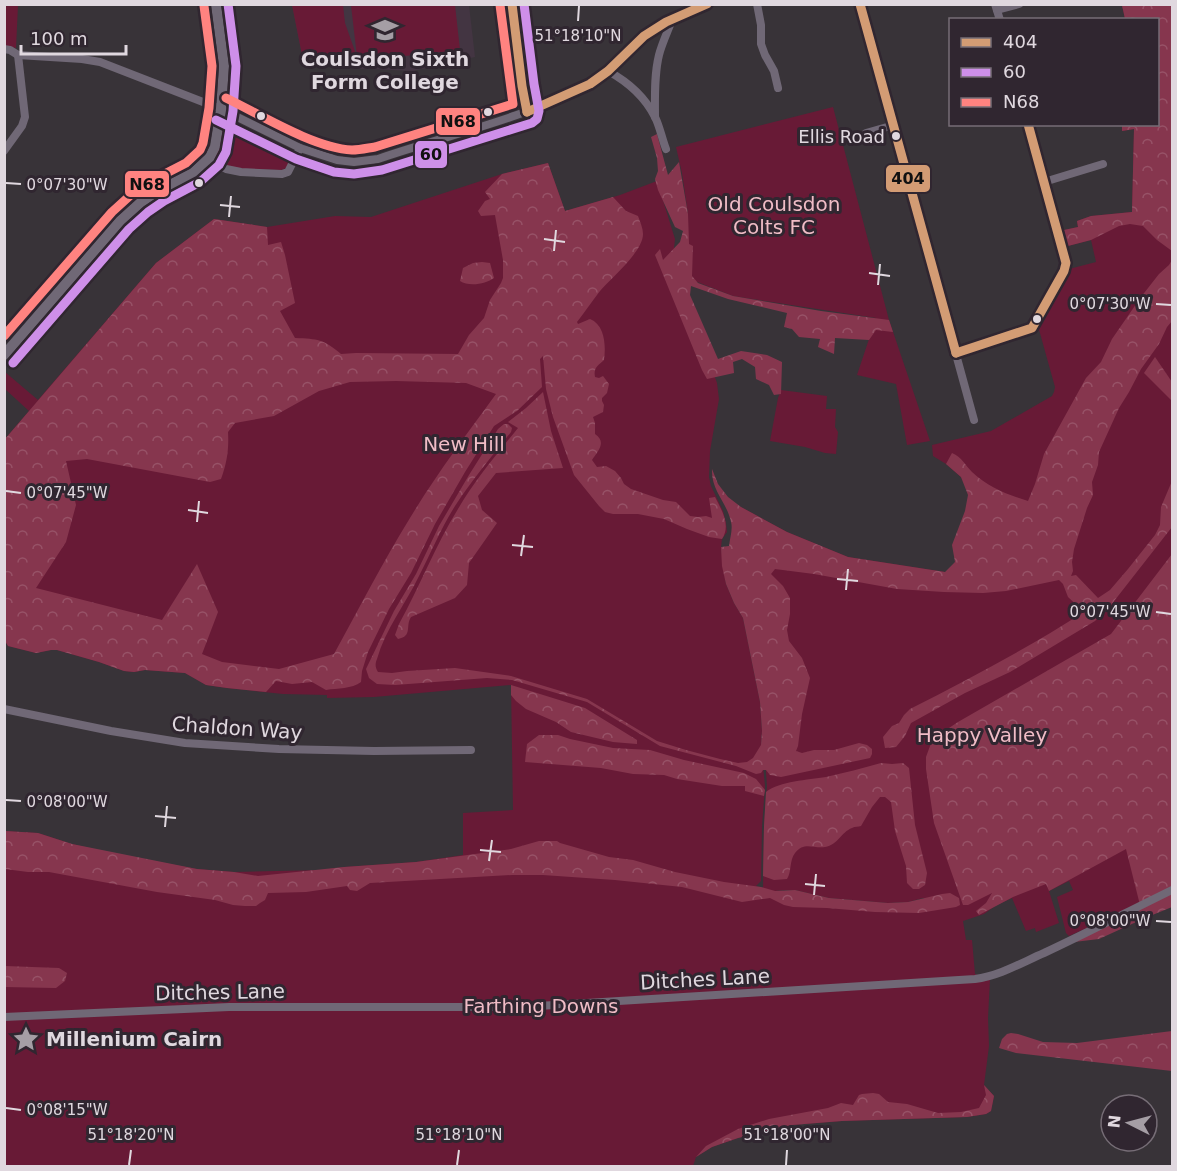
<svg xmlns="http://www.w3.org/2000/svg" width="1177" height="1171" font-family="'DejaVu Sans',sans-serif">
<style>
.built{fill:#433542}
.green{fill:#681a36;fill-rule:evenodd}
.forest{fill:url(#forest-crowns);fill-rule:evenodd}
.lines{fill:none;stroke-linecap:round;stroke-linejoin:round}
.minor{stroke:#706876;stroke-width:8}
.tertiary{stroke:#706876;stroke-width:10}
.bus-1-casing{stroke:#302630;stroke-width:14}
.bus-2-casing{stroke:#302630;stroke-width:14}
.bus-3-casing{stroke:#302630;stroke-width:14}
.bus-1{stroke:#d39c74;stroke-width:9}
.bus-2{stroke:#ce8fe9;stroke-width:9}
.bus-3{stroke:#ff8380;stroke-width:9}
.ticks{fill:none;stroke:#e0d8df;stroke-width:2}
.bus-dot{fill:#e0d8df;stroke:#302630;stroke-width:2}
.labels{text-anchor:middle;stroke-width:6;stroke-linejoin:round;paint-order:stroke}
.bus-label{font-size:18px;fill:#e0d8df;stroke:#302630;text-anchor:end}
.poi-label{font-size:20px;font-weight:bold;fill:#e0d8df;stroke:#302630}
.park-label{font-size:20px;fill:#f0bcc6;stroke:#302630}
.street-label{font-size:20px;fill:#e0d8df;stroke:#302630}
.ticks-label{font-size:15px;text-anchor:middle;fill:#e0d8df;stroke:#302630;stroke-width:6;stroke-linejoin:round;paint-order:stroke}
.line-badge{stroke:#302630;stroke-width:2}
.pale-badge-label{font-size:16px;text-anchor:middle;font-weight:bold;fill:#111}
</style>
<defs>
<pattern id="forest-crowns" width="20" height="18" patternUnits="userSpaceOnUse" patternTransform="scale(1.5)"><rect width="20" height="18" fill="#86364e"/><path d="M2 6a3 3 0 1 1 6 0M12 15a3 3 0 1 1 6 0" fill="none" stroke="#975267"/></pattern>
</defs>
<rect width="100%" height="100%" fill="#383338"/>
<polygon class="built" points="292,5 469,5 475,57 413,71 348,68 302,55"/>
<g class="green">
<polygon points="5,5 18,5 16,48 5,46"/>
<polygon points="292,5 343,5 345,23 357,57 351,5 455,5 460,50 358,61 358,68 348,68 302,55"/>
<path d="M1122,5h50v885l-103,46 -3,-3 -9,-36 16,-7 -4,-9 -20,10 10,32 -23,9 -1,-4 -9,3 -14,-33 -17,8 -11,8 -21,7 3,19h6l3,34 15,5 -2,39 1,28 -5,39 10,11 -3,15 -5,3 -19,3 -125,4 -50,4 -54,13 -26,9 -16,10 -3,9h-688l-1,-335 34,2 34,11 44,10 81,15 37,3 88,-2 22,-3 72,-5 47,-7v-42l50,-3 -2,-125 -137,12 -47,1v-3l-44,-1 -56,-6 -21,-3 -21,-12 -40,-3 -11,2 -10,-1 -25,-9 -42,-12h-6l-15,3 -28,-7 -4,-7 1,-200 24,-28 -24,-22v-17l33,28 118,-137 58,-44 53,8 68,-11 36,1 131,-43 46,-11 17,48 55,-16 37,-14 18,58 -1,9 2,18 41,117 2,16 -9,52 -1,26 2,9 12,25 3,12 1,9 -5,7 -1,8 5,37 8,19 9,15 17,84 2,29 -1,14 4,41 -3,40 -1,55 -5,5 7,2 1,-62 3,-40 -3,-40 1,-16 -24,-223 46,25 61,25 97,15 67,-6 -51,-89 -15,-13 -13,-8 -1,-11 59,-14 61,-35 2,-4 1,-5 -17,-61 31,-57 27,-7 -5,-22 -23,6 -4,-16 14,-3 -1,-6 14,-5 41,-4 2,-83 -12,2v-6l36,-1v-104l-33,-1zM785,890h10l34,8 59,5 20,-1 15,-4h29l-72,9 -105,-16z"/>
<polygon points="833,107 889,320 930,441 907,445 896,384 857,375 876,318 733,296 687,278 688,214 682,173 676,147"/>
<polygon points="230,122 235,123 290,150 292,152 287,168 281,170 239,169 230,167 214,160 224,124"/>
<polygon points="781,390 827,396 826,409 836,409 835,427 838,432 836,454 825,453 805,447 770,441 778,398"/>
</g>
<g class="forest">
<polygon points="1122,5 1172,5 1172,251 1157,240 1143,226 1130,224 1119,226 1091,240 1068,246 1064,230 1078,227 1077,221 1091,216 1132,212 1134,129 1122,131 1122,125 1158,124 1158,20 1125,19"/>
<polygon points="657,134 668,175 679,162 688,214 689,244 693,246 692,276 698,283 733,296 821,311 889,320 893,332 876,330 869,340 835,338 834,354 818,347 820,339 799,337 792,329 784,327 787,313 728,299 691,286 690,295 718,359 741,351 767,355 782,362 781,394 774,395 769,385 756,379 755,367 742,359 733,362 734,373 707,379 702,370 655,255 660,249 663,260 680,242 683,231 675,227 658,190 655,179 658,171 657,158 651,137"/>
<path d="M548,163l17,48 48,-14 13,14 12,5c2,6 5,12 5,18 0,18 -32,44 -43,57 -8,10 -15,21 -23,31l1,2 12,-5c15,6 16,27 14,41 -5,5 -11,7 -9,17l4,1 4,-2 6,8 -2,9 -5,5v3l2,4 -1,7 -10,5 2,6v11c12,8 3,17 -3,26l5,7 9,-1 9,5 6,7 3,6 7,5 32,11 13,2 14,14 8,1 8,-1 6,2 -3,-20 6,-1c7,14 16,28 7,42l-13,-2 -22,-8 -23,-10 -26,-5h-25l-8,-2 -6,-6 -25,-31 -21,-58 -7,-28 -3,-33 -3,3 2,28 -25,24 -23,15 -29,46 -30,52 -24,49 -22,36 -21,43 -6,19 -1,11c-9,7 -24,6 -35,8l-14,-8 -20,2 -16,-3 -10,11 -39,-4 -21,-3 -21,-12 -40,-3 -11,2 -10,-1 -25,-9 -42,-12h-6l-15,3 -28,-7 -4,-7 1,-200 151,-176 58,-44 53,8 1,18 13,-3 4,13 10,48 -15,8 15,27c23,1 28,1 46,16l15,-1 102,1 11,-19 15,-17 6,-18 11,-17 2,-5v-18l-8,-45 -14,1 -3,-5 7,-10 5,-2 -5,-7 17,-18zM396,381l70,2 30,11c-30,41 -60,81 -86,124 -28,45 -51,91 -76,136l-55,15 -57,-7 -20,-8 16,-42 -21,-48 -35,56 -126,-32 30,-46 10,-37 -10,-44 21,-2 123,23 11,-3c6,-16 8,-30 7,-47l7,-9 39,-7 45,-25 31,-9z"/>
<path d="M1172,260v61l-5,6 -8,17 -18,25 -12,23 -10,16 -20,44 -1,13 -6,17 1,13 -6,13 -13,41 -2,13 1,9 -2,5 5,-1 22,23 12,-8 18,-21 27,-34 5,-10 1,-18 11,-26v46l-61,78 -16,16 -85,51 -45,21 -54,30 -6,13 -9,11 -11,1 -2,-11 9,-11 7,-3 5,-8 6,-6c59,-30 118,-61 174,-97l-16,-15 -5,-13 -4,-4 -53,11 -23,2 -39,-1 -47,-3 -83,-15 -39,-5 -4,5 12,12 7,12v16l-3,16 2,11 13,17 8,20 -8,36 -4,32 -2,5 6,2 12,-3h20l25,-7 8,2 5,4v5l-2,4 -89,19 -11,-2 -4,-5h-3l-2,3 -5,1 -20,-8 -76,-20 -73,-44 -75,-22 -25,-2 -92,7 -18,-1 -8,-6 -3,-9 28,-58 22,-37 23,-48 30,-51 29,-46 6,-5h4l4,4 -1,4c-19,24 -39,48 -56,74 -14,22 -24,47 -36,70 -13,27 -34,54 -42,83 -2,5 -2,8 1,13l14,1 15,-2 48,-3 56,8 76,23 70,42 29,9 34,9 18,4 9,-1 6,-4 8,-13 1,-14 -2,-29 -17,-84 -9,-15 -8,-19 -4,-18 -1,-19 8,-1c1,-8 4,-17 2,-24 -4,-20 -20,-31 -19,-53l6,15 10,13 13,10 46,25 61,25 97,15 10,-10 -3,-17 13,-34 3,-16 -7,-18 -15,-13 6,-11c10,4 13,12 20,19 16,15 36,23 56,29l7,-17 9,-30 42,-76 15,-16 11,-23 29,-42 18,-23 10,-9z"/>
<path d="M482,262l8,1 4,15c-8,6 -25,9 -34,3l3,-13 10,-5z"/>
<polygon points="1155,357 1172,382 1172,401 1144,373"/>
<path d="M543,392l8,39 12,37 -67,5 -18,23 4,14 15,13 -28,40 -2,22 -12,13 -44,19c-6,9 2,19 -13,22l-3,-4 4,-11c21,-38 36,-78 59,-115 17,-29 39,-55 60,-81l-10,-6 18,-14z"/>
<polygon points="1172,554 1172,907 1145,918 1099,939 1074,942 1140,905 1126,849 1049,891 1046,884 1013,897 979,915 976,911 986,903 992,893 968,905 963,905 934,823 926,769 926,757 930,746 934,738 958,722 1111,634"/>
<polygon points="511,685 585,708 637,740 637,744 613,742 571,732 556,722 526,709 516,701 511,695"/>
<polygon points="539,735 558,735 570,739 613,748 650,750 684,760 744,773 756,779 765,790 764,796 745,791 745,786 722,786 677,779 664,775 633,774 601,768 525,762 527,744"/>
<path d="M881,763l11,1 11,-1 6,5 6,57 12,48 -2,12 -6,4h-6l-6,-6 -1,-17 -11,-35 -4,-29 -6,-5h-5l-8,10 -11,19c-3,1 -6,0 -9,2 -11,4 -14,17 -27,19 -11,2 -21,-6 -30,6 -6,8 -3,18 -8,26l-13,1 -11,-4 1,-50 2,-34c14,-11 42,-12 60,-15 18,-4 37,-9 55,-14z"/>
<polygon points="5,831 38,833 72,844 197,869 234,872 258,876 344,867 416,862 511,849 539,841 557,841 560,843 609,857 633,860 675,872 724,882 761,887 775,891 795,890 829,898 888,903 908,902 942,894 950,893 959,898 960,905 956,907 919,913 875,912 827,908 793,907 784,905 770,898 742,902 682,887 615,880 543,875 512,875 370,883 357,891 350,890 347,886 306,892 268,893 265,900 260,903 256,906 245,906 233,905 215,900 157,892 49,872 28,872 5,869"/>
<polygon points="5,966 59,968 67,973 65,981 56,988 5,987"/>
<polygon points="1172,1031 1172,1071 1016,1053 999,1048 1002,1039 1007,1034 1011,1033 1018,1034 1043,1042 1077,1043"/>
<polygon points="984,1085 994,1096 991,1111 986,1114 967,1117 842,1121 792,1125 738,1138 712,1147 696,1157 706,1146 738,1129 769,1119 828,1108 841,1103 853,1105 859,1095 862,1094 873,1093 879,1094 888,1102 907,1104 938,1113 961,1112 979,1108 986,1095"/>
</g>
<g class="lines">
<g class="minor">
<polyline points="512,4 522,86 527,112"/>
<polyline points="757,4 761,25 761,44 765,55 774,71 778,88"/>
<polyline points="860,4 974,420"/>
<polyline points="995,4 1000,20"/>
<polyline points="997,10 1019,4"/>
<path d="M4,49l6,1 8,5 64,4 18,3 121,47 79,39 37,12 17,2 24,-3c70,-24 144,-40 210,-74 22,-12 37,-32 55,-48 19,-16 44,-22 65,-33"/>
<path d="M608,71c20,11 37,26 47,46 5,10 7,22 11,32"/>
<path d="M655,117c0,-20 -1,-42 4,-62 3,-12 9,-24 13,-35"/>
<polyline points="866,133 894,125"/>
<polyline points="4,151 22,126 25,117 18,55"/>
<polyline points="207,160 226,169 241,172 282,174 288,172 300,148"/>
<polyline points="1044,182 1103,164"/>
<polyline points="956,353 1026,331 1032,328 1064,271 1066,263 1064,256 1028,124"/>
<polyline points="4,709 111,731 185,743 279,749 374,751 471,750"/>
<path d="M4,1017l225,-10h293l453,-28c24,-3 46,-16 69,-26 43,-20 85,-42 128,-63"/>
</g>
<polyline class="tertiary" points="4,355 120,221 141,202 158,191 193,173 210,157 215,147 221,109 224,66 216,4"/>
<g class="bus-1-casing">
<g id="bus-1">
<polyline points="512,4 522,86 527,112"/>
<polyline points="860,4 956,353"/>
<polyline points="527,112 590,84 608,71 644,36 666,22 707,4"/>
<polyline points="956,353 1032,328 1064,271 1066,263 1028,124"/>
</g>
</g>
<g class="bus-2-casing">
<g id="bus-2">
<polyline points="216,120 296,159 334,172 354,174 382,170 532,123 537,119 539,111 534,84 524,4"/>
<polyline points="13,363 129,229 148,212 164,201 200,182 219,165 226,152 233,111 236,66 228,4"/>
</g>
</g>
<g class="bus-3-casing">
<g id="bus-3">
<path d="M226,98c35,17 88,50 126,52 8,0 16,-2 23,-3l138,-43 -13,-99"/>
<polyline points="4,336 112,212 134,192 153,180 186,163 200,150 203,143 209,108 212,66 204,6"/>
</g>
</g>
<use href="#bus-1" class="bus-1"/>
<use href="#bus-2" class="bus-2"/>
<use href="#bus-3" class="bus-3"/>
</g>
<path class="ticks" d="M578,21l1,-15M6,183l15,1M220,205l20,2M229,217l2,-21M544,239l21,3M554,251l2,-21M869,273l21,3M878,285l2,-21M1156,304l15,1M6,491l15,2M188,510l20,3M197,522l2,-21M512,545l21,2M521,556l3,-21M837,579l21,2M846,590l2,-21M1156,612l15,2M6,800l15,1M155,816l21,2M165,827l2,-21M480,850l21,2M489,861l3,-21M805,884l20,2M814,895l2,-21M1156,921l15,1M6,1108l15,2M129,1165l2,-15M457,1165l2,-15M786,1165l1,-15"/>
<defs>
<g id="university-bare" transform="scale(2.07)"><path d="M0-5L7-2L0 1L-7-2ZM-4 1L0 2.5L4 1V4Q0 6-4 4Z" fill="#a59ea5" stroke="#302630" stroke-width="2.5" paint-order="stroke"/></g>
<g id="sight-bare" transform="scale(2.07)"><path d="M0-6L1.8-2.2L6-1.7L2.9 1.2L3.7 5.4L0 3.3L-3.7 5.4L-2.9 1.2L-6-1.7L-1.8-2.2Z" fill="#a59ea5" stroke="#302630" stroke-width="2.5" paint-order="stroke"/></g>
</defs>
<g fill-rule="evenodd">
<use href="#university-bare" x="385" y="30"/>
<use href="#sight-bare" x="26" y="1039"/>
</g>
<g class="bus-dot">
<circle cx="488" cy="112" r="5"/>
<circle cx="261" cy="116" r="5"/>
<circle cx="896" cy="136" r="5"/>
<circle cx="199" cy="183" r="5"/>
<circle cx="1037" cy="319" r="5"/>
</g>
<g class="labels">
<g class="bus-label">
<text x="885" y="143">Ellis Road</text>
</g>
<g class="poi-label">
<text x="385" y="66">Coulsdon Sixth<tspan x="385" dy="23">Form College</tspan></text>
<text x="46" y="1046" text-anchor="start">Millenium Cairn</text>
</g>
<g class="park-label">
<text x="774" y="211">Old Coulsdon<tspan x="774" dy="23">Colts FC</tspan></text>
<text x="464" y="451">New Hill</text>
<text x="982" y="742">Happy Valley</text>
<text x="541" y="1013">Farthing Downs</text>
</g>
<g class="street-label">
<text transform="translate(237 728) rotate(4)" y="7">Chaldon Way</text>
<text transform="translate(705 979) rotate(-3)" y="7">Ditches Lane</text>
<text transform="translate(220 992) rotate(-1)" y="7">Ditches Lane</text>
</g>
</g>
<g class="ticks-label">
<text x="578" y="41">51°18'10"N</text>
<text x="67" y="190">0°07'30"W</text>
<text x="1110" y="309">0°07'30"W</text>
<text x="67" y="498">0°07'45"W</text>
<text x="1110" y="617">0°07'45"W</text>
<text x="67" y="807">0°08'00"W</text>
<text x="1110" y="926">0°08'00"W</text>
<text x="67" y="1115">0°08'15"W</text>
<text x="131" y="1140">51°18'20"N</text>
<text x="459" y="1140">51°18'10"N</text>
<text x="787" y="1140">51°18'00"N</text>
</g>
<g class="line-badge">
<rect x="435" y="107" width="46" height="29" rx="6" fill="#ff8380"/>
<rect x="414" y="140" width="34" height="29" rx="6" fill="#ce8fe9"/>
<rect x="885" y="164" width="46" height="29" rx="6" fill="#d39c74"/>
<rect x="124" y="170" width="46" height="28" rx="6" fill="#ff8380"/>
</g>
<g class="pale-badge-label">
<text x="458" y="127">N68</text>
<text x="431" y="160">60</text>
<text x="908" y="184">404</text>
<text x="147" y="190">N68</text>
</g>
<rect width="1177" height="1171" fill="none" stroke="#e0d8df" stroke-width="12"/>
<rect x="949" y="18" width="210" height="108" fill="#302630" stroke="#766d76" stroke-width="1.5"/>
<rect x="961" y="38" width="30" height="9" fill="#d39c74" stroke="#766d76" stroke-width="1.5"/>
<text x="1003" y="48" font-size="18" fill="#e0d8df">404</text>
<rect x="961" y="68" width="30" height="9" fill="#ce8fe9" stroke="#766d76" stroke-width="1.5"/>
<text x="1003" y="78" font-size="18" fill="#e0d8df">60</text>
<rect x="961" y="98" width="30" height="9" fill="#ff8380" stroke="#766d76" stroke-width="1.5"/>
<text x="1003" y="108" font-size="18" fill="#e0d8df">N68</text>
<g transform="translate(1129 1123) rotate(276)"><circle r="28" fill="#302630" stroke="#766d76" stroke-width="1.5"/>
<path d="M0-4.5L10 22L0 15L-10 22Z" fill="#a59ea5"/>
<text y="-9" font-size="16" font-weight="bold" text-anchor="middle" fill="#e0d8df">N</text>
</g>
<path d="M21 45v9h105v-9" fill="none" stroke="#e0d8df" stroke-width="3"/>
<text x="30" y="45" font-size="18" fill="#e0d8df" stroke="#302630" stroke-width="4.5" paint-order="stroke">100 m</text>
</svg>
